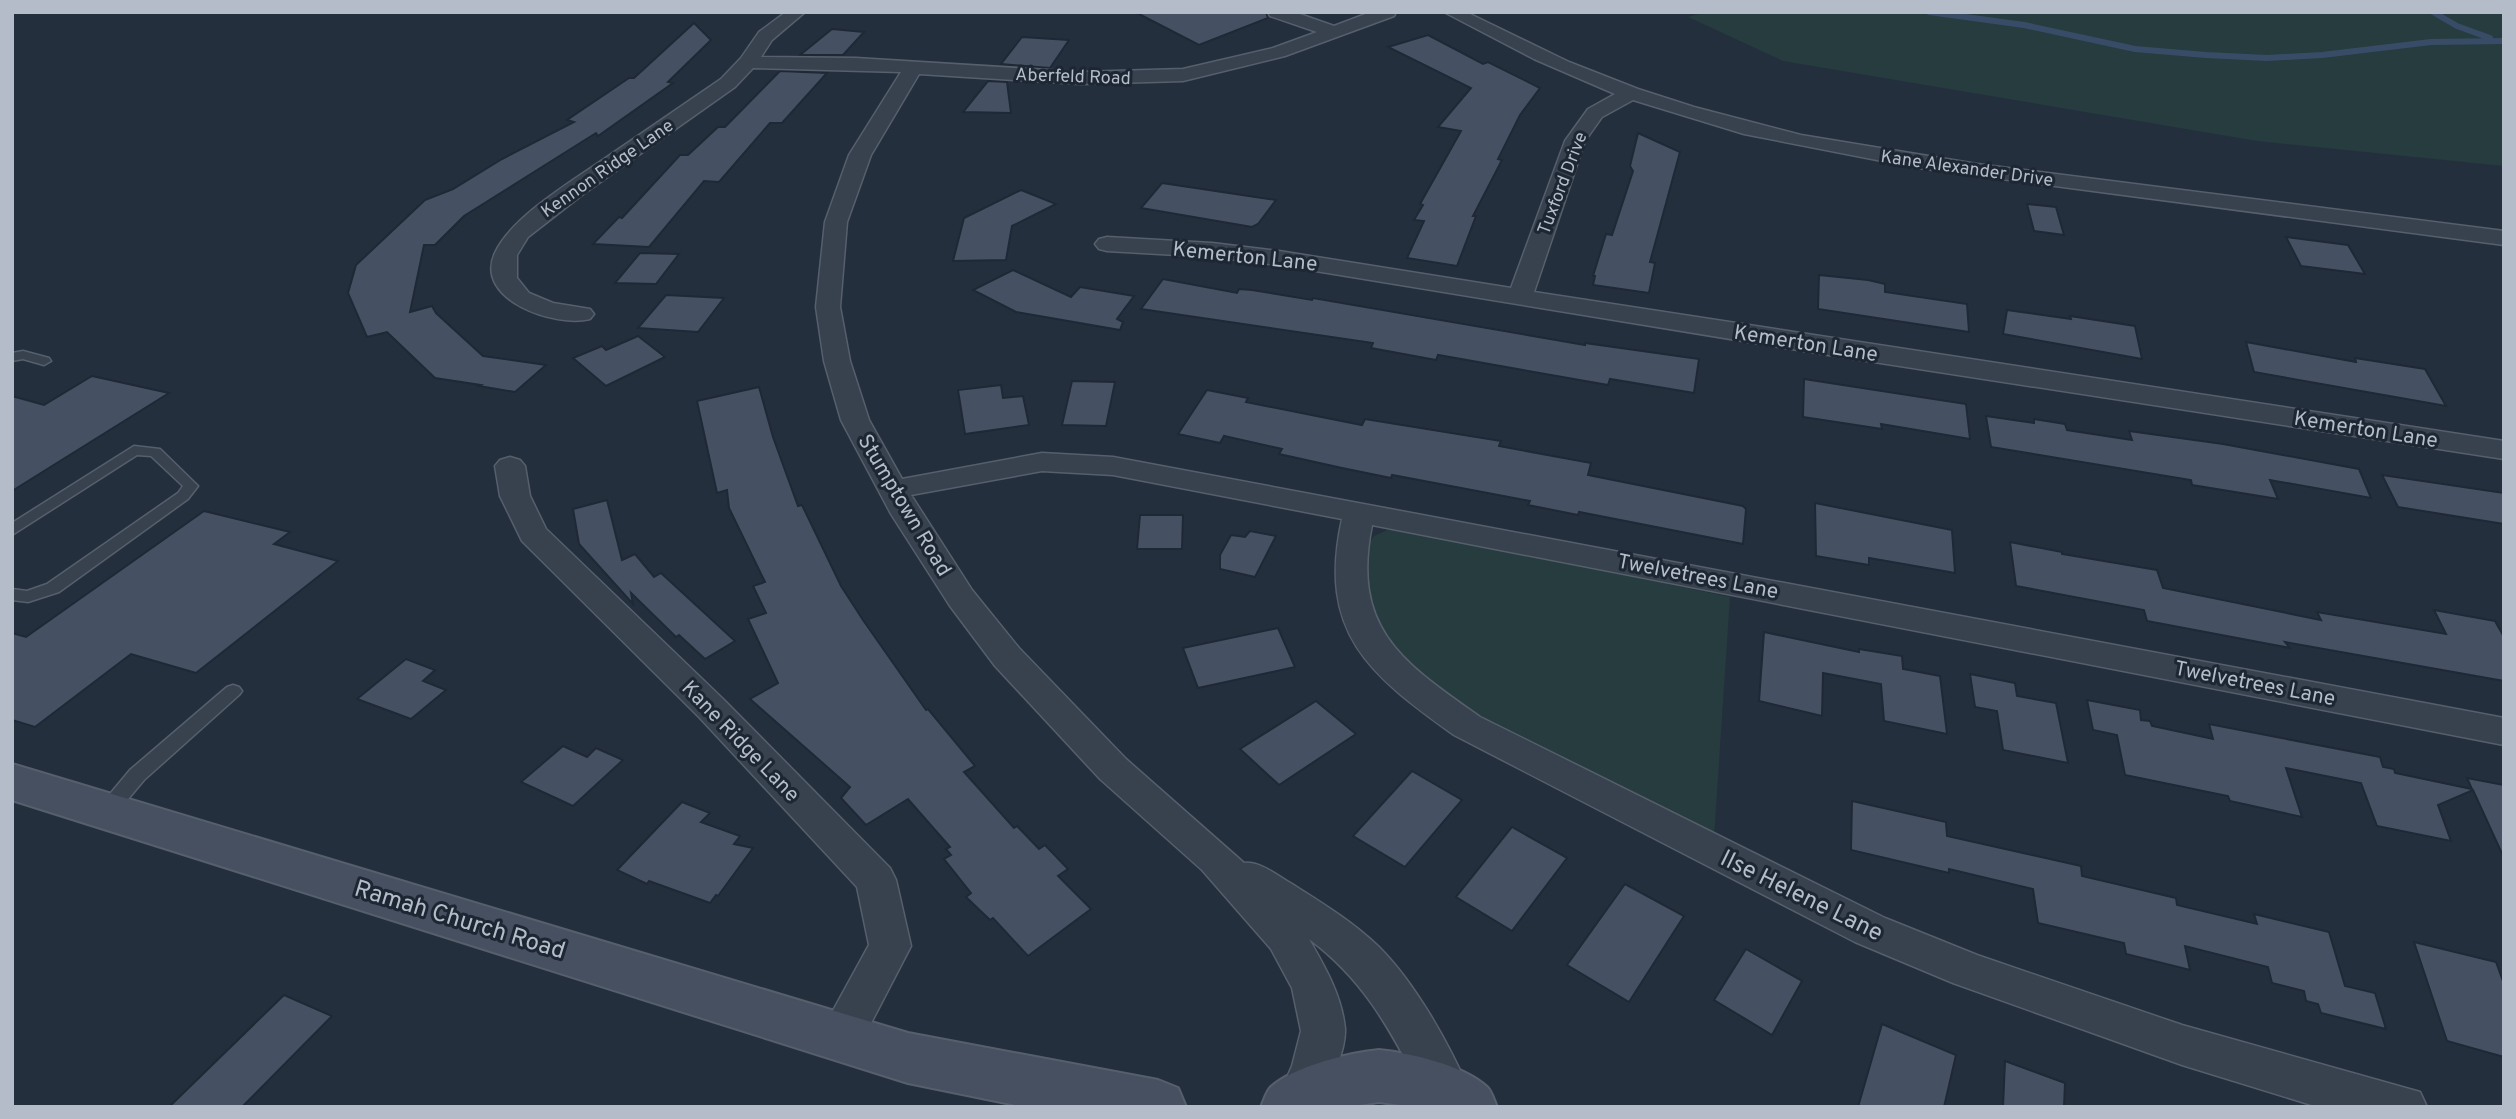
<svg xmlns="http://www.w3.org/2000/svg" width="2516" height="1119" font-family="Overpass,sans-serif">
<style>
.green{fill:#263c3f}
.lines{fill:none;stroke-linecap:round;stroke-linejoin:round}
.stream{stroke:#394c67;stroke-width:6}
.building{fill:#455162;stroke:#1f2835;stroke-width:2}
.service-casing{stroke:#565f6c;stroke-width:3}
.minor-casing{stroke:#565f6c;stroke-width:3}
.secondary-casing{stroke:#565f6c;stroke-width:4}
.service{fill:#38414e;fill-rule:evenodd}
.minor{fill:#38414e;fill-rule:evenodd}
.secondary{fill:#465061;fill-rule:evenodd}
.labels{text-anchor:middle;stroke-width:6;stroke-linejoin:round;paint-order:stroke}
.far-street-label{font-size:18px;fill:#b4bcc9;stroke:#1d2633}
.street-label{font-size:21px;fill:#b4bcc9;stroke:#1d2633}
.near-street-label{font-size:24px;fill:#b4bcc9;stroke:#1d2633}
</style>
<rect width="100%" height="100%" fill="#242f3e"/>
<g class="green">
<polygon points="1706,12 2504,12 2504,166 2257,141 1783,61 1688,17"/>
<polygon points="1390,529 1412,531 1730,597 1714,837 1462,707 1413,673 1381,639 1368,607 1365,549 1374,536"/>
</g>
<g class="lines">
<g class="stream">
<polyline points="1929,12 2024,25 2135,49 2206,55 2267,58 2322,55 2431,42 2504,41"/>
<polyline points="2433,12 2457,26 2490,38"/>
</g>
</g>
<g class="building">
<polygon points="1135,12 1266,12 1268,18 1199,45"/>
<polygon points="694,23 711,40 668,82 673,83 598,136 596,133 464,216 435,245 424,245 410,312 432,306 436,313 483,356 546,365 515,392 479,386 481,385 435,378 387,332 367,337 348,293 356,265 425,200 453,189 502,159 574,122 567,120 629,78 634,78"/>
<polygon points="832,29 864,32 843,55 800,55"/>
<polygon points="1428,35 1483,64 1488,62 1540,88 1520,115 1498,159 1502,160 1473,216 1476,216 1457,266 1407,258 1424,221 1414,220 1423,205 1420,204 1461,131 1438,127 1471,88 1388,47"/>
<polygon points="1022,37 1069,40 1050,68 1001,64"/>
<polygon points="780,71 827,73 782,123 770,123 719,182 704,181 649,247 593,244 619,217 622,218 680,155 688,155 718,127 725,127"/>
<polygon points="988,81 1007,82 1011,113 963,112"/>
<polygon points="1638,133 1680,152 1650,262 1655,263 1649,293 1593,285 1595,276 1593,276 1606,234 1612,235 1633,171 1630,166"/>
<polygon points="1162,183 1276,200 1258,224 1252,227 1141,208"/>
<polygon points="1021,190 1056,204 1012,226 1006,260 953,261 964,218"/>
<polygon points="2027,204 2056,207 2064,235 2034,231"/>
<polygon points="2286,237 2348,245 2365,274 2301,266"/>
<polygon points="640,253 679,254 656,284 615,283"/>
<polygon points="1013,270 1071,297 1080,287 1134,296 1117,319 1123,322 1120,330 1016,312 973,290"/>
<polygon points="1819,275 1868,280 1885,284 1885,292 1967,304 1969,332 1818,309"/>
<polygon points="1163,279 1237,293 1239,289 1252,290 1312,300 1313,298 1585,345 1585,343 1699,359 1694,393 1610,379 1608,385 1438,355 1436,360 1371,348 1373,343 1141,309"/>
<polygon points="666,295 724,298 698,332 638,328"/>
<polygon points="2007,310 2071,319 2070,316 2135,326 2142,359 2003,334"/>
<polygon points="638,336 665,357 606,386 573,358 602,346 606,350"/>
<polygon points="2246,342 2356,362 2355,358 2425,369 2446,406 2254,372"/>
<polygon points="92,376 169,393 12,491 12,396 44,405"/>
<polygon points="1804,379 1966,404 1970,439 1881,424 1882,429 1803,417"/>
<polygon points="1072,381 1115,382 1106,426 1062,425"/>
<polygon points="1001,385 1003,398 1023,396 1029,425 965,434 958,390"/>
<polygon points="759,387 773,437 798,506 802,505 841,586 863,620 926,710 928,709 975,766 964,772 1014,828 1017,826 1039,849 1045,845 1068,869 1058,876 1091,909 1028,956 993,918 990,920 966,897 971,893 944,859 951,855 946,849 950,847 908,799 866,825 841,798 850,787 750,699 778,683 748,619 766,613 753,586 765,582 729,508 727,490 717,493 697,401"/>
<polygon points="1207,390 1248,398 1246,402 1362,425 1365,419 1501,441 1499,446 1591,463 1588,475 1743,506 1746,509 1743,544 1579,512 1578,515 1528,505 1530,501 1392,475 1391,478 1342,468 1279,454 1282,449 1224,436 1220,443 1178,434"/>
<polygon points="1986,416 2034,423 2034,419 2065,424 2067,430 2132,440 2129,431 2223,444 2359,469 2371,498 2270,480 2278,499 2192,485 2191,480 1991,447"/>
<polygon points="2382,475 2504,493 2504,524 2398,507"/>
<polygon points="607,500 622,560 635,554 654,577 661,573 735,641 705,659 679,635 676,637 631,593 633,604 579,544 573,509"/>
<polygon points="1815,503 1952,530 1955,573 1869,558 1869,565 1816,556"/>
<polygon points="204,511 290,532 274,544 338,561 196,673 131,654 35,727 12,720 12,633 26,637"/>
<polygon points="1140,515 1183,515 1182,549 1137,549"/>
<polygon points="1250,531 1276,536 1255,577 1220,569 1220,555 1231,535 1245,537"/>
<polygon points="2010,542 2062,552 2062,554 2157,570 2163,588 2321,620 2317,612 2446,634 2434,610 2495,621 2504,637 2504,681 2285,642 2290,648 2147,621 2144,610 2016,586"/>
<polygon points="1278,628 1295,667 1198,688 1183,648"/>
<polygon points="1764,632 1859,652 1859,649 1902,656 1903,669 1940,676 1947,734 1884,721 1881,684 1823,673 1822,716 1759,701"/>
<polygon points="406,659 435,670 423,681 446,690 411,719 357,699"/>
<polygon points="1970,674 2015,683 2017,696 2056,703 2068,763 2003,750 1997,711 1975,707"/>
<polygon points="2087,700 2140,710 2141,720 2150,721 2152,726 2213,739 2209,724 2380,757 2383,767 2394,769 2395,773 2472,789 2467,778 2504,785 2504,858 2473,790 2438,805 2451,841 2377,826 2361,783 2286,768 2302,817 2230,801 2228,796 2125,775 2117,735 2093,730"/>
<polygon points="1316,701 1356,734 1279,785 1240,749"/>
<polygon points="563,746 587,757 596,748 623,760 573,806 521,782"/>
<polygon points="1412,771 1462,800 1405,867 1353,836"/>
<polygon points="1852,801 1946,822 1947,836 2081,866 2082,876 2176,898 2177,905 2257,924 2254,914 2329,932 2345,986 2375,993 2386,1029 2321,1013 2318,1004 2306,1001 2304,991 2272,983 2268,967 2185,946 2190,970 2126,954 2124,943 2038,923 2033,889 1949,869 1949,873 1851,850"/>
<polygon points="682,802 710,813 701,822 740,836 734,844 753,848 718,896 716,895 710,903 649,881 647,884 617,870"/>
<polygon points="1512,827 1567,858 1512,931 1456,897"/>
<polygon points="1625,884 1684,916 1629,1002 1567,965"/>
<polygon points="2414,942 2496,962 2504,984 2504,1057 2447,1041"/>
<polygon points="1746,949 1802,981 1772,1035 1714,1000"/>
<polygon points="284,995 332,1016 242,1107 169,1107"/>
<polygon points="1882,1024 1956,1055 1944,1107 1858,1107"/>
<polygon points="2005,1061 2065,1083 2064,1107 2003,1107"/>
</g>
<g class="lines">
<g class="service-casing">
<g id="service">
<polygon points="23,351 49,358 51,361 44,365 23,359 12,361 12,353"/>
<polygon points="134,446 160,449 198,486 188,499 59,592 28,602 12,600 12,589 27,591 47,584 178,493 183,486 151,456 137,455 12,535 12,523"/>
<polygon points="233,685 239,687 242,691 239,695 144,780 114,816 107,819 100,816 97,811 100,806 130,770 227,687"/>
</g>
</g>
<g class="minor-casing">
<g id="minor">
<path d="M786,12h19l-33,28 -11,17 95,1 224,14 103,-3 90,-21 44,-16 -47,-16 -2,-4h26l40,14 37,-14h25l-2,4 -109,40 -102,25 -103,3 -161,-10 -48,81 -24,67 -7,85 10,54 19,59 33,59 140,-26 71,4 1391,261v27l-1132,-220c-21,104 30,137 108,192l405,201 92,37 205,70 238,67 7,15h-109l-136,-42 -229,-82 -98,-41 -401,-207c-85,-61 -137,-102 -112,-216l-229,-44 -71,-4 -131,24 61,95 47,58 107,111 118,104c16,-2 34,13 48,21 30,19 61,38 87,63 37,37 70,97 91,145l-7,15h-32c-36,-66 -60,-122 -122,-168 16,28 33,57 36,90 1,22 -16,58 -25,78h-40l-3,-7 15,-34 9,-35 -9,-43 -21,-39 -69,-79 -102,-91 -105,-113 -45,-60 -59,-92 -50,-94 -17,-59 -8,-54 9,-85 24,-67 52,-83 -148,-4 -18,19 -153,108 -54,42 -11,18v23l12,15 24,10 37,6 4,5 -4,5c-34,9 -117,-19 -95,-66 16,-36 79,-73 112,-96 38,-26 76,-52 114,-78l20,-21 18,-26z"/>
<polygon points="1444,12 1466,12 1569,62 1638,89 1694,107 1801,135 1977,164 2504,231 2504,245 1918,168 1744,134 1633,100 1602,117 1585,141 1534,292 2504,441 2504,459 1822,354 1279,265 1212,257 1107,251 1099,249 1095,244 1099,239 1107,237 1212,243 1279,251 1511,288 1565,141 1588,109 1615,94 1534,59"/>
<polygon points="510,457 520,460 525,466 530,496 546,529 723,699 890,868 896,880 911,946 856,1052 840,1058 824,1052 818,1038 869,945 857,887 699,717 522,541 500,496 495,466 500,460"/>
</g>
</g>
<g class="secondary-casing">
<g id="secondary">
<polygon points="12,764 908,1033 1158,1080 1178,1088 1186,1107 1025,1107 908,1083 12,800"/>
<path d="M1379,1050c32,3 84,15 108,37 5,5 7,14 10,20h-82l-36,-5 -33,5h-85c3,-6 5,-15 10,-20 24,-21 77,-34 108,-37z"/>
</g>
</g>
<use href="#service" class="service"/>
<use href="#minor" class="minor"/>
<use href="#secondary" class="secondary"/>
</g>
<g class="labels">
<g class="far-street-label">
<text transform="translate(1073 76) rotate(2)" y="6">Aberfeld Road</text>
<text transform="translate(607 168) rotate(-35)" y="6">Kennon Ridge Lane</text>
<text transform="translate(1967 168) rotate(8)" y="6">Kane Alexander Drive</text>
<text transform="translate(1562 183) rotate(-69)" y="6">Tuxford Drive</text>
</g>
<g class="street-label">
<text transform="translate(1245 256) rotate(6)" y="7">Kemerton Lane</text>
<text transform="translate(1806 343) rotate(9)" y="7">Kemerton Lane</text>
<text transform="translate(2366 429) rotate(9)" y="7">Kemerton Lane</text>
<text transform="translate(905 505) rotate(59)" y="7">Stumptown Road</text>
<text transform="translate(1698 576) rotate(11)" y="7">Twelvetrees Lane</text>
<text transform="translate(2255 683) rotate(11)" y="7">Twelvetrees Lane</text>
<text transform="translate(741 741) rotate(46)" y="7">Kane Ridge Lane</text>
</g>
<g class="near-street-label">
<text transform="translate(1802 895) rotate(26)" y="8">Ilse Helene Lane</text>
<text transform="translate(460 919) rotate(17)" y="8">Ramah Church Road</text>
</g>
</g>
<rect width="2516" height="1119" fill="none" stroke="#b4bcc9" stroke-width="28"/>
</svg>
